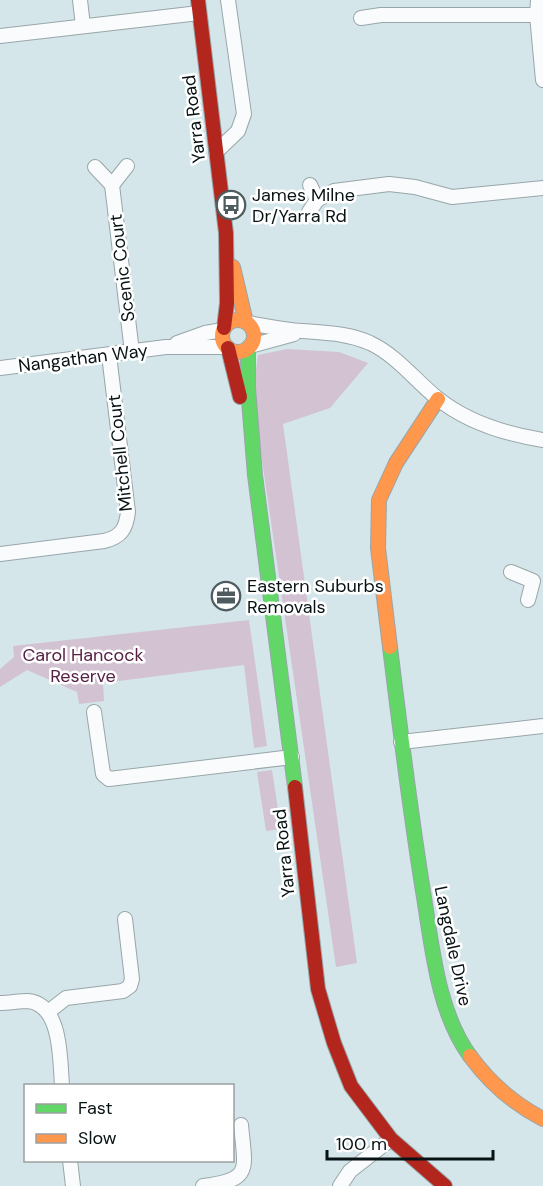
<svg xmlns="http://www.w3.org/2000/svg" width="543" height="1186" font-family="'DM Sans',sans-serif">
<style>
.green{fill:#d2c2d2}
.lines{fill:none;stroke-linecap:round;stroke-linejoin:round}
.street-casing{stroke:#98a6a9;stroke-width:16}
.fast-casing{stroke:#98a6a9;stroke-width:16}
.slow-casing{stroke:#98a6a9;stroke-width:16}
.jam-casing{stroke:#98a6a9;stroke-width:16}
.street{stroke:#f9fbfc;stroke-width:14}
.fast{stroke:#63d668;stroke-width:14}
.slow{stroke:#ff974d;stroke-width:14}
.jam{stroke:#b3261e;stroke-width:14}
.labels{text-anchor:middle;stroke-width:5;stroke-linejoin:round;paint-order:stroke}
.street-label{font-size:18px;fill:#071214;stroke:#fff}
.poi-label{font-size:18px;fill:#071214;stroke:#fff;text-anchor:start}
.park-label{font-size:18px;fill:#572145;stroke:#fff}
</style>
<rect width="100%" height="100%" fill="#d5e6ea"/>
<g class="green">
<polygon points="287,349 339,352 368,363 330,408 283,424 357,963 336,967 257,426 254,386 258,355"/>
<polygon points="249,620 267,746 254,748 244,665 103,683 104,701 79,704 77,692 27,670 0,687 0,669 14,657 13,646"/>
<polygon points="272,770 281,829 266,831 257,772"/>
</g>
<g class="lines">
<g class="street-casing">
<g id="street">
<polyline points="80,0 83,26"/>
<polyline points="538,0 537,15 543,80"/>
<polyline points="361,18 381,15 537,15"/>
<polyline points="0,36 199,13"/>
<polyline points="216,152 238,131 244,114 228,0"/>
<polyline points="95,167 112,185 127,166"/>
<polyline points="112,185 132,352"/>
<polyline points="317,200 334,191 389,184 415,187 452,197 543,188"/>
<polyline points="309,212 317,200 310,185"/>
<path d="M248,323c18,3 36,7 54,8 24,2 45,2 68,12 26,12 45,37 67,55 31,25 68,36 106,42"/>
<polyline points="177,343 205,333 223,330"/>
<polyline points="250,346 294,334"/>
<polyline points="0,368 166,347 227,347"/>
<path d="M0,554l104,-13c17,-4 22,-12 24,-29l-19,-157"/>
<polyline points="511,572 533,581 528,600"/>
<polyline points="94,712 103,774 109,779 292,757"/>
<polyline points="401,742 543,726"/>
<path d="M0,1003c9,0 19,-2 28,-2 34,3 32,60 34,85"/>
<polyline points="48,1012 66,998 123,991 130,986 132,979 125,919"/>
<polyline points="70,1160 73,1186"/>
<path d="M203,1186c50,-6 42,-17 38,-61"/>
<polyline points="340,1186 350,1171 391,1139"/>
</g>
</g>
<g class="fast-casing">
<g id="fast">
<polyline points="248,348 248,388 255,475 295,787"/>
<path d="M390,647c10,82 20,163 33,244 9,54 14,120 47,165"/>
</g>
</g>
<g class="slow-casing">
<g id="slow">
<polyline points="233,267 246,322"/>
<circle cx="238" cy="336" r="16"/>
<polyline points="390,647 378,548 379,500 396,463 438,399"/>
<path d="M470,1056c19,26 44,48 73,63"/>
</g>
</g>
<g class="jam-casing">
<g id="jam">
<polyline points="198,0 226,233 227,303 224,328"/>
<polyline points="228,348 240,397"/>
<polyline points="295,787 318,989 334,1043 351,1086 391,1139 445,1186"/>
</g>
</g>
<use href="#street" class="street"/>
<use href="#fast" class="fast"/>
<use href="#slow" class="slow"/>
<use href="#jam" class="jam"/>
</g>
<defs>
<g id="bus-ring" transform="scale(1.5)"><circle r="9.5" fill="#fff" stroke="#4f5c5f" stroke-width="1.5"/><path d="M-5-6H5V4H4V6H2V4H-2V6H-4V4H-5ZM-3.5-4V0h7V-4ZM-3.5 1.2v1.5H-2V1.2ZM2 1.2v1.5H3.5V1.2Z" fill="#4f5c5f"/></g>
<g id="office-ring" transform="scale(1.5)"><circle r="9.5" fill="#fff" stroke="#4f5c5f" stroke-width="1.5"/><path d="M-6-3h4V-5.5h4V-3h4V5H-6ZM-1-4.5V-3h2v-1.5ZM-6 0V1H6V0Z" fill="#4f5c5f"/></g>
</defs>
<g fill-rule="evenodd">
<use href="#bus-ring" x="231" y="205"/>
<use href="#office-ring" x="226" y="596"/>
</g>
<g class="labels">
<g class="street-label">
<text transform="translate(194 119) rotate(-97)" y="6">Yarra Road</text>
<text transform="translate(122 268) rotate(-97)" y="6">Scenic Court</text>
<text transform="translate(83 358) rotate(-7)" y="6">Nangathan Way</text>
<text transform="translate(120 453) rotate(-96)" y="6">Mitchell Court</text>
<text transform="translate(284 853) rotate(-96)" y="6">Yarra Road</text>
<text transform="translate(453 946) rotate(78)" y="6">Langdale Drive</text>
</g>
<g class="poi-label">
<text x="252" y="201">James Milne<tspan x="252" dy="21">Dr/Yarra Rd</tspan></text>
<text x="247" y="592">Eastern Suburbs<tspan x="247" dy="21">Removals</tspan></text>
</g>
<g class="park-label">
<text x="83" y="661">Carol Hancock<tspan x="83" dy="21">Reserve</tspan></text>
</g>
</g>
<rect x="24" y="1084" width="210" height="78" fill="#ffffff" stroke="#9ca0a1" stroke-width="1.5"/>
<rect x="36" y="1104" width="30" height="9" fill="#63d668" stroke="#9ca0a1" stroke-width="1.5"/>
<text x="78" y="1114" font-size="18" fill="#071214">Fast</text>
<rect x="36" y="1134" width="30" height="9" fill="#ff974d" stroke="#9ca0a1" stroke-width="1.5"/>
<text x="78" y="1144" font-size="18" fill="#071214">Slow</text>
<path d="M327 1150v9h166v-9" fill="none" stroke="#071214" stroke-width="3"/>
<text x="336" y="1150" font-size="18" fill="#071214" stroke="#ffffff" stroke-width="4.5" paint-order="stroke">100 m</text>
</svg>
